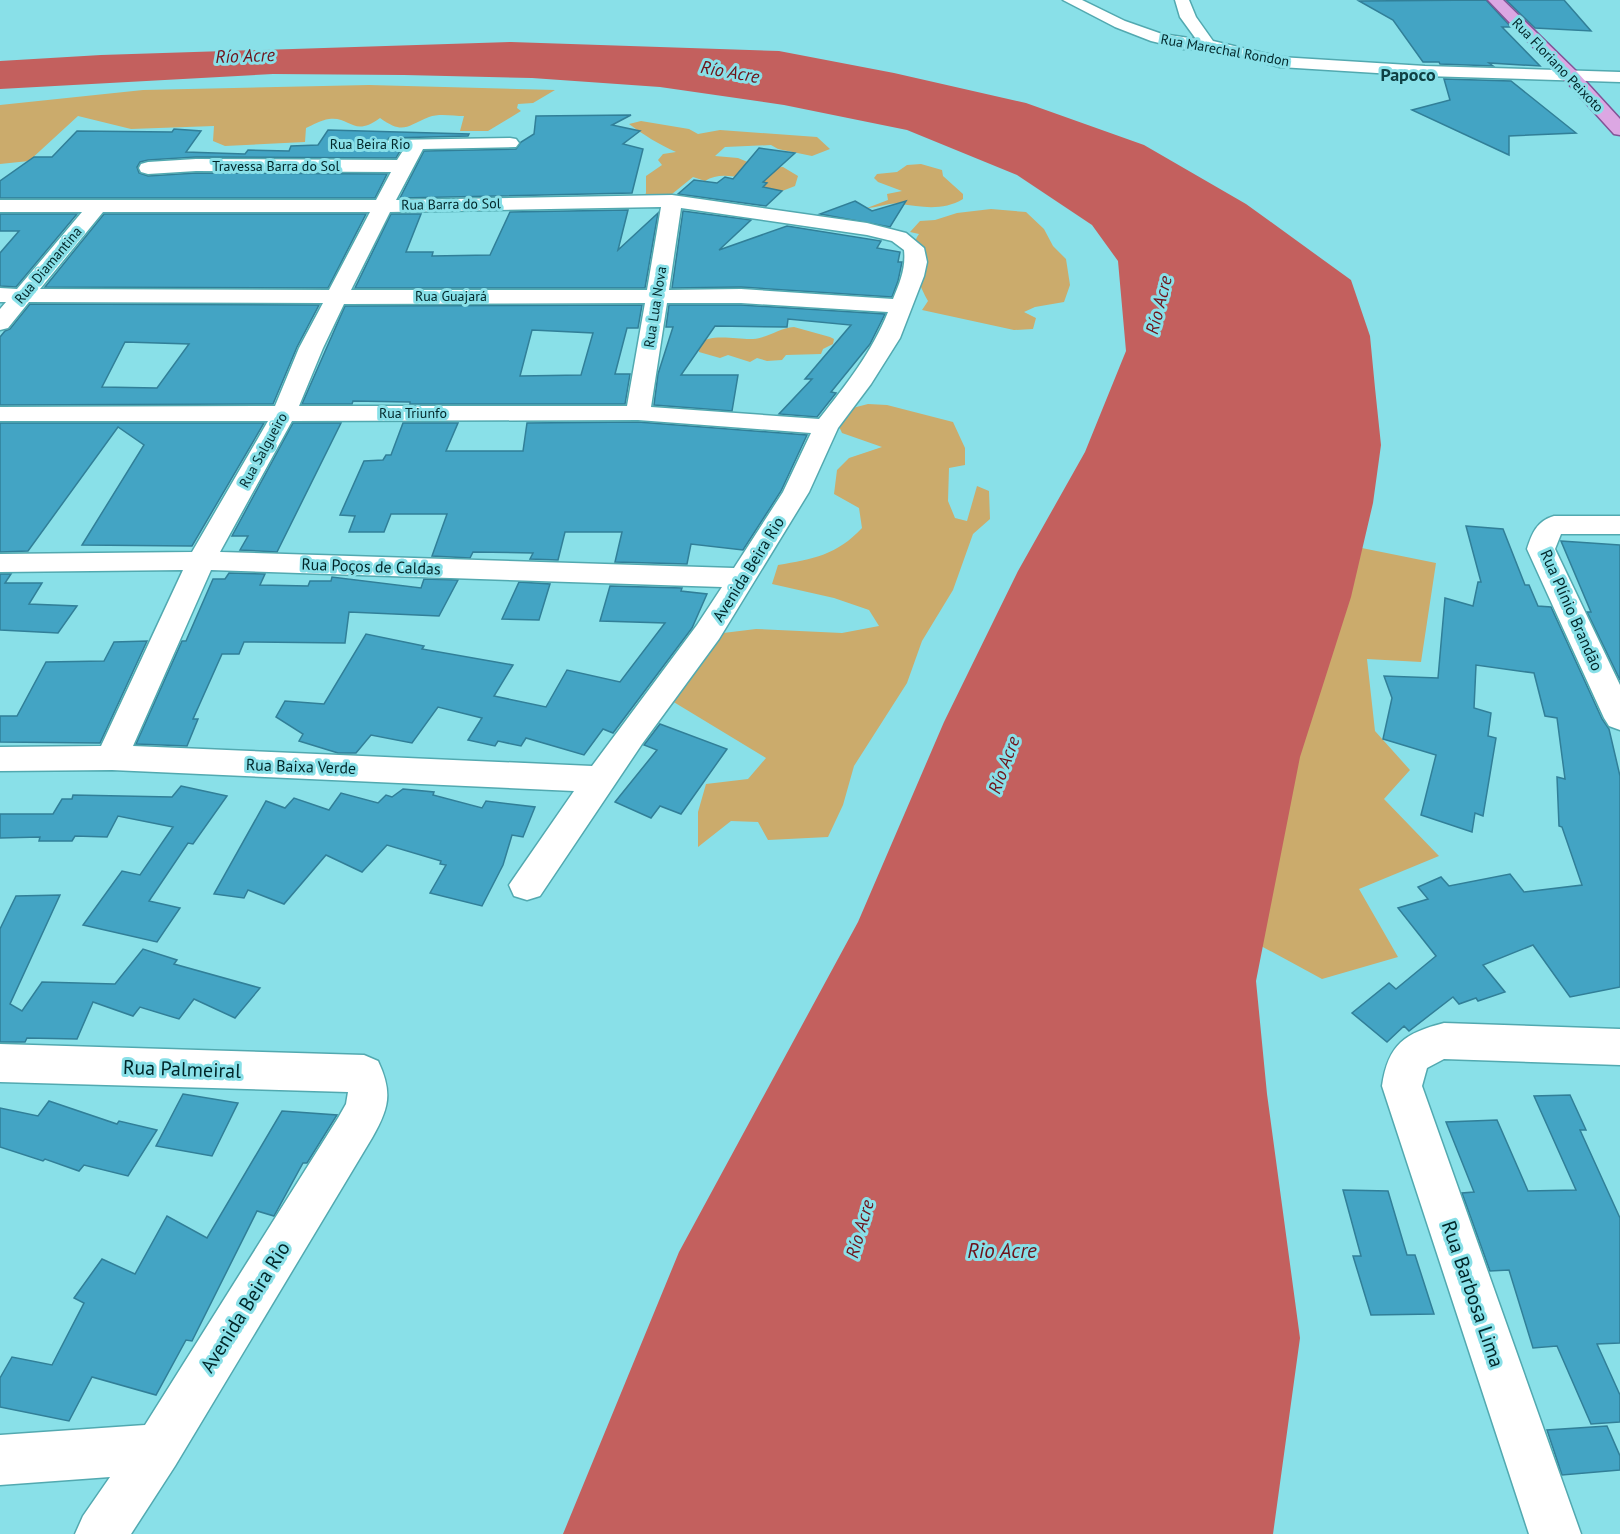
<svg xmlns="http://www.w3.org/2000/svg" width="1620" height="1534" font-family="'PT Sans',sans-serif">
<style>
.green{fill:#cbab6c}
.water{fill:#c3605e}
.building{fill:#43a4c4;stroke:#317f98;stroke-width:1.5;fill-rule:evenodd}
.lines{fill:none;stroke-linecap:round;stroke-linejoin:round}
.minor-casing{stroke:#52a9b0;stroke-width:3}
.major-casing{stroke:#805496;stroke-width:3}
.minor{fill:#fff;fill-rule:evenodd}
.major{fill:#dca7e3;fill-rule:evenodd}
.labels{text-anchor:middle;stroke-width:6;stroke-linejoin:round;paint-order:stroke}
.far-street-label{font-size:14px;fill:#002629;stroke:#89e0e8}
.street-label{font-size:16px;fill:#002629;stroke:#89e0e8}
.water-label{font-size:18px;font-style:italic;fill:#6e1219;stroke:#89e0e8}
.far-district-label{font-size:18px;font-weight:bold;fill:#0f4044;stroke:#89e0e8}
.near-street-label{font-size:20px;fill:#002629;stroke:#89e0e8}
.near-water-label{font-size:21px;font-style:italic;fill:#6e1219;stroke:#89e0e8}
</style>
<rect width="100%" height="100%" fill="#89e0e8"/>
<g class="green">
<path d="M369,85l186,5 -22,13 -15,1 -1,4 4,3 -33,20h-28l4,-15c-10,0 -25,-3 -35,1 -23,9 -25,18 -49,1 -27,20 -29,-2 -51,1 -8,1 -16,6 -23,9l-1,14 -80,4 -12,-5 1,-15 -83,3 -53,-13 -49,45 -29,3v-59l143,-15z"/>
<path d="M641,121l48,8 9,5 22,-4 97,7 13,12 -18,7 -34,-7 -7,-4 -46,2 -10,9 23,2 24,10 21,-1 15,9 -3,10 -18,7 -18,-3 4,-6c-19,-5 -41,-14 -58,-3l-12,-4 -21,17 -1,4h-28l3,-5v-17l16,-11 -4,-5 5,-6 13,-2c-18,-8 -32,-17 -47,-28z"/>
<path d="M921,164l21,6 1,6 20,18v5c-20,12 -41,8 -63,5 -11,-2 -22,4 -33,4l21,-8 -1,-6 15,-3 -24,-9 -4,-4 3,-4 20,-2 10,-7z"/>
<path d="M991,209l35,3 18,17 9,17 13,13 4,26 -6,17 -29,5 -11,5 12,6 -3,11 -19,1 -92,-20 6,-9c-10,-18 -23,-48 -9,-67l-9,-2 10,-11 15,-1 22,-7z"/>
<path d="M794,327l36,10 4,2 -1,5 -10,5 -2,5 -35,1 -4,5 -15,1 -10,-3 -7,4 -22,-7 -8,3 -21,-6 -1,-7c11,-13 40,-5 55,-6 15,-1 26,-11 41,-12z"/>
<path d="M868,404l19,1 66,17 12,26v17l-16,3 -1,33 7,17 12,3 10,-35 12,5 1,28 -17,15 -20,56 -31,51 -15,42 -53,83 -11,39 -15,32 -60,3 -10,-18 -27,-1 -33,26v-35l8,-28 42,-5 18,-21 -94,-57 43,-67 41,-5 86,4 37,-7 -10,-16 -35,-12 -62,-14 6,-19c35,-6 59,-10 84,-37l-3,-20 -25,-14 3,-24 12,-12 33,-11 -40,-14 -5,-11 4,-11z"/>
<polygon points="1337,543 1436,563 1421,662 1367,659 1375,731 1410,770 1384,799 1439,856 1359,889 1398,957 1322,979 1215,921"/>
</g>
<polygon class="water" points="511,42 779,51 894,73 1026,103 1144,145 1246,204 1351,280 1370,336 1375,388 1381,445 1373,503 1351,597 1300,757 1256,981 1267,1094 1300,1338 1273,1534 563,1534 679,1252 858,922 944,722 1018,571 1085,452 1126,351 1118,261 1092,225 1017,175 907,130 784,105 660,87 532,78 404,75 273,74 0,89 0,61 101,55"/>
<g class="building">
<polygon points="1486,0 1511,27 1502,27 1540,66 1489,63 1493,66 1440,64 1439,62 1423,62 1393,20 1359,1"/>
<polygon points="1506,0 1564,0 1591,31 1535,28"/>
<polygon points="1444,79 1511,81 1576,133 1509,136 1509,155 1412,110 1450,100"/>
<polygon points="631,115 612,125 640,131 623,144 643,149 632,193 400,198 424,151 516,149 521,142 534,134 536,116"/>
<polygon points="174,129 201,131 186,152 245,154 248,150 289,151 291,146 318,145 328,130 469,134 468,136 389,138 384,145 389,150 400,151 396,158 196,157 148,160 140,162 137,167 139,173 148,176 196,173 387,174 375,198 0,198 0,181 34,157 52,157 77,131 172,132"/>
<polygon points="759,148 795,153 763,182 767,183 763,187 782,191 766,206 678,194 694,180 717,183 725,177 733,179"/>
<polygon points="855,201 872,211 906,201 890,227 820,214"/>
<polygon points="628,210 618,250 658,213 645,288 355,288 391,214 421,214 406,252 433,252 432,256 490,255 510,212"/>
<polygon points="683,211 751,220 719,250 787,226 881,241 877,248 900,252 898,262 902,262 898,281 892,297 741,287 672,288"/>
<polygon points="0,214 77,214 16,287 0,286 0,253 19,231 0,231"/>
<polygon points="104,214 366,214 328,288 45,287"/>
<path d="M30,304l289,1 -22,42 -24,57 -273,1v-68l5,-6 5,-2zM125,342l64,2 -32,44 -55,-1z"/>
<path d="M642,305l-4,23h-11l-12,46h15l-5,30h-215v-2l-57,-1 -1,3h-50l43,-98zM532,330l61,3 -12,42 -61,1z"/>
<polygon points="669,305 741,305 885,314 870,344 831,392 836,393 817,417 779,414 812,379 805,379 851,325 788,319 787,327 715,326 681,375 738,375 732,411 654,405 658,374 673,327 666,327"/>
<polygon points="638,422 807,435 781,491 743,550 691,544 687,564 615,562 622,532 565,532 558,560 530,559 533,553 473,552 470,558 432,556 447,514 391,514 384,532 349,532 355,516 340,515 364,461 383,460 386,455 391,455 403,423 458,423 446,451 523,451 527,423"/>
<polygon points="0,423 264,423 192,546 82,545 144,445 118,427 28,551 0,552"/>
<polygon points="293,423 341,423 277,552 240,550 248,536 232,536"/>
<polygon points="1466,526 1503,529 1525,585 1529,585 1538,606 1551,607 1602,719 1609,729 1620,776 1620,987 1570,997 1533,945 1483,965 1505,992 1478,1001 1476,998 1459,1004 1453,997 1409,1031 1404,1026 1387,1042 1352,1013 1389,983 1396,989 1436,956 1398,908 1428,899 1418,887 1441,877 1449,886 1510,874 1524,892 1582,885 1562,827 1559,826 1557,777 1565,779 1557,718 1545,716 1534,673 1476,665 1474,708 1491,713 1488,736 1496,738 1483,816 1475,813 1472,832 1421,815 1436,755 1383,739 1392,698 1384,676 1438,678 1445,598 1473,606 1478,582 1481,582"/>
<polygon points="1561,541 1620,545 1620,680 1587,612 1591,612"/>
<polygon points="229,573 265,574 260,585 308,586 310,581 331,581 332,577 421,588 424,579 458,580 439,616 349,612 345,643 244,642 239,654 222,654 193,719 198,719 187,746 136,744 182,641 186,641 213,579 225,579"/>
<polygon points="0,574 11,574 5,583 42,583 29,604 77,606 58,633 0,630"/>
<polygon points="519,582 550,584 539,620 502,619"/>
<polygon points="610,586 682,588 681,591 707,594 692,628 613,733 603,729 584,755 526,738 521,746 498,741 495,746 468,740 482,718 438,707 412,743 371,735 356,753 338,753 299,741 303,734 276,717 285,701 324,704 366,634 424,646 422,649 513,665 494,696 546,707 567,670 620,682 665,623 600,621"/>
<polygon points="147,641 100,743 0,742 0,716 17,716 46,662 104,661 114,642"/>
<polygon points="660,724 727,749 681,814 660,806 651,818 615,802 657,750 644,745"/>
<polygon points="181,786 227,796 193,844 188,843 149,901 180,908 157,942 83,925 122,871 140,875 173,827 118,816 107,837 75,836 72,841 39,841 40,837 0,838 0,814 53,814 62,799 72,799 73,795 172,797"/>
<polygon points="403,789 434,792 433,795 482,808 486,801 535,807 523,837 512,835 503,865 482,906 430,893 446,865 440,864 441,861 387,845 362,872 326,855 284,904 248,890 244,898 214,894 266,801 285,808 294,798 329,810 341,793 378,803 386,795 392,797"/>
<polygon points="60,895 10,1004 22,1011 42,982 115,984 143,949 177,960 174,964 260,988 235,1018 194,999 179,1019 140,1007 133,1016 93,1002 77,1039 27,1038 25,1042 0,1042 0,929 16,896"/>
<polygon points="183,1094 238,1103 212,1156 156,1146"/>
<polygon points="1570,1095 1586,1130 1580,1130 1620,1218 1620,1343 1597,1344 1620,1395 1620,1422 1591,1424 1557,1346 1533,1348 1509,1270 1490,1271 1462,1193 1474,1192 1446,1122 1497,1120 1528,1191 1576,1190 1534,1096"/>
<polygon points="49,1101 117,1124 119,1121 157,1130 128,1176 84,1165 79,1171 45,1159 43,1161 0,1147 0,1108 38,1116"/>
<polygon points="282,1111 337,1115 307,1163 303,1163 274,1216 257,1211 192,1341 186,1340 156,1395 92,1377 69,1421 0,1407 0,1378 12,1357 52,1365 84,1303 74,1298 102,1259 135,1274 167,1216 207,1238"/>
<polygon points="1343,1190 1388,1191 1407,1255 1415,1255 1434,1314 1371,1315 1353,1256 1361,1256"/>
<polygon points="1607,1426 1620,1456 1620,1470 1562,1475 1547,1430"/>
</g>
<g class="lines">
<g class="minor-casing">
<g id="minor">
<polygon points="1063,0 1082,0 1125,21 1162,34 1196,39 1180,17 1175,0 1189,0 1196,17 1213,41 1280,57 1425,66 1620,72 1620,82 1425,76 1280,67 1207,49 1184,49 1151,41 1115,27"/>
<path d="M510,138l6,1 3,4 -3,4 -93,2 -27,51 276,-5 195,28 39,10 18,15 3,14 -3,14 -24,62 -29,46 -33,44 -29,64 -90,147 -77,105 -102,152 -13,4 -13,-4 -5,-11 65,-94 -462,-21 -112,1v-24l101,-1 82,-176 -183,2v-18l192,-2 76,-131h-268v-14l275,-1 24,-58 24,-45 -294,-1 -21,26 -8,2v-21l6,-7h-6v-14l17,1 65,-77h-82v-12h376l15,-28 -195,-1 -48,3 -7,-2 -2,-4 2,-4 7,-2 48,-3 201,1 7,-11 -15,-1 -3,-4 3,-4zM661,207l-14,83h-296l39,-78zM681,208l186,27 25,6 12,9c2,18 -4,32 -11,49l-152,-10 -72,1zM103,212h267l-41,78 -289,-1zM645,303l-18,103h-328l24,-58 21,-44zM667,303h74l147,9c-16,40 -42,73 -69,107l-168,-12zM638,420l173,13 -28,59 -49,76 -514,-16 72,-131zM211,570l511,17 -25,38 -105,141 -459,-20z"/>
<path d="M1554,516h66v18h-59l-6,15 65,136v45l-11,-4 -5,-8 -77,-169c5,-16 10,-28 27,-33z"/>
<path d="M1444,1023l176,6v36l-176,-6 -17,9 -5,18 159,448h-52l-147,-448c6,-42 23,-53 62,-63z"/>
<path d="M0,1044l364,11 14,6c15,32 11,47 -6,77l-197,328 -44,68h-56l8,-18 27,-39 -110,8v-50l145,-10 193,-307 8,-14 2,-12 -348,-10z"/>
</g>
</g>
<g class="major-casing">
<polygon id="major" points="1488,0 1503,0 1577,72 1620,119 1620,135 1614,134 1565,80"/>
</g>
<use href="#minor" class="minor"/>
<use href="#major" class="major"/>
</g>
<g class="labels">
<g class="far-street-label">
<text transform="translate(1225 50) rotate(10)" y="5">Rua Marechal Rondon</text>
<text transform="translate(1558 65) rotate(46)" y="5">Rua Floriano Peixoto</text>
<text x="370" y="149">Rua Beira Rio</text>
<text x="276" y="171">Travessa Barra do Sol</text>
<text transform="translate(451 204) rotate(-1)" y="5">Rua Barra do Sol</text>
<text transform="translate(48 265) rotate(-50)" y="5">Rua Diamantina</text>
<text x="451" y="301">Rua Guajará</text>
<text transform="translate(655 307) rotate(-81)" y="5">Rua Lua Nova</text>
<text x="413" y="418">Rua Triunfo</text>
<text transform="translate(263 450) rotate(-61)" y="5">Rua Salgueiro</text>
</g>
<g class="street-label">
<text transform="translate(371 566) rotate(2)" y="6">Rua Poços de Caldas</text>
<text transform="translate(748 569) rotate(-58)" y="6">Avenida Beira Rio</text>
<text transform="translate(1572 610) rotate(66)" y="6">Rua Plínio Brandão</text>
<text transform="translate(301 766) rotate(2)" y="6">Rua Baixa Verde</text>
</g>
<g class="water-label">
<text transform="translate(245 56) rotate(-2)" y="6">Río Acre</text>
<text transform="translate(730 72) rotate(10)" y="6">Río Acre</text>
<text transform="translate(1159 305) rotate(-76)" y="6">Río Acre</text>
<text transform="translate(1004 765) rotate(-70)" y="6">Río Acre</text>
<text transform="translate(860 1229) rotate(-74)" y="6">Río Acre</text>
</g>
<g class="far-district-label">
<text x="1408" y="81">Papoco</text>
</g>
<g class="near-street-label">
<text transform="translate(182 1069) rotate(2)" y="7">Rua Palmeiral</text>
<text transform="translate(1473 1294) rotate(71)" y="7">Rua Barbosa Lima</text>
<text transform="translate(245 1307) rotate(-58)" y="7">Avenida Beira Rio</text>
</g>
<g class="near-water-label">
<text x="1002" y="1258">Rio Acre</text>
</g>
</g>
</svg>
